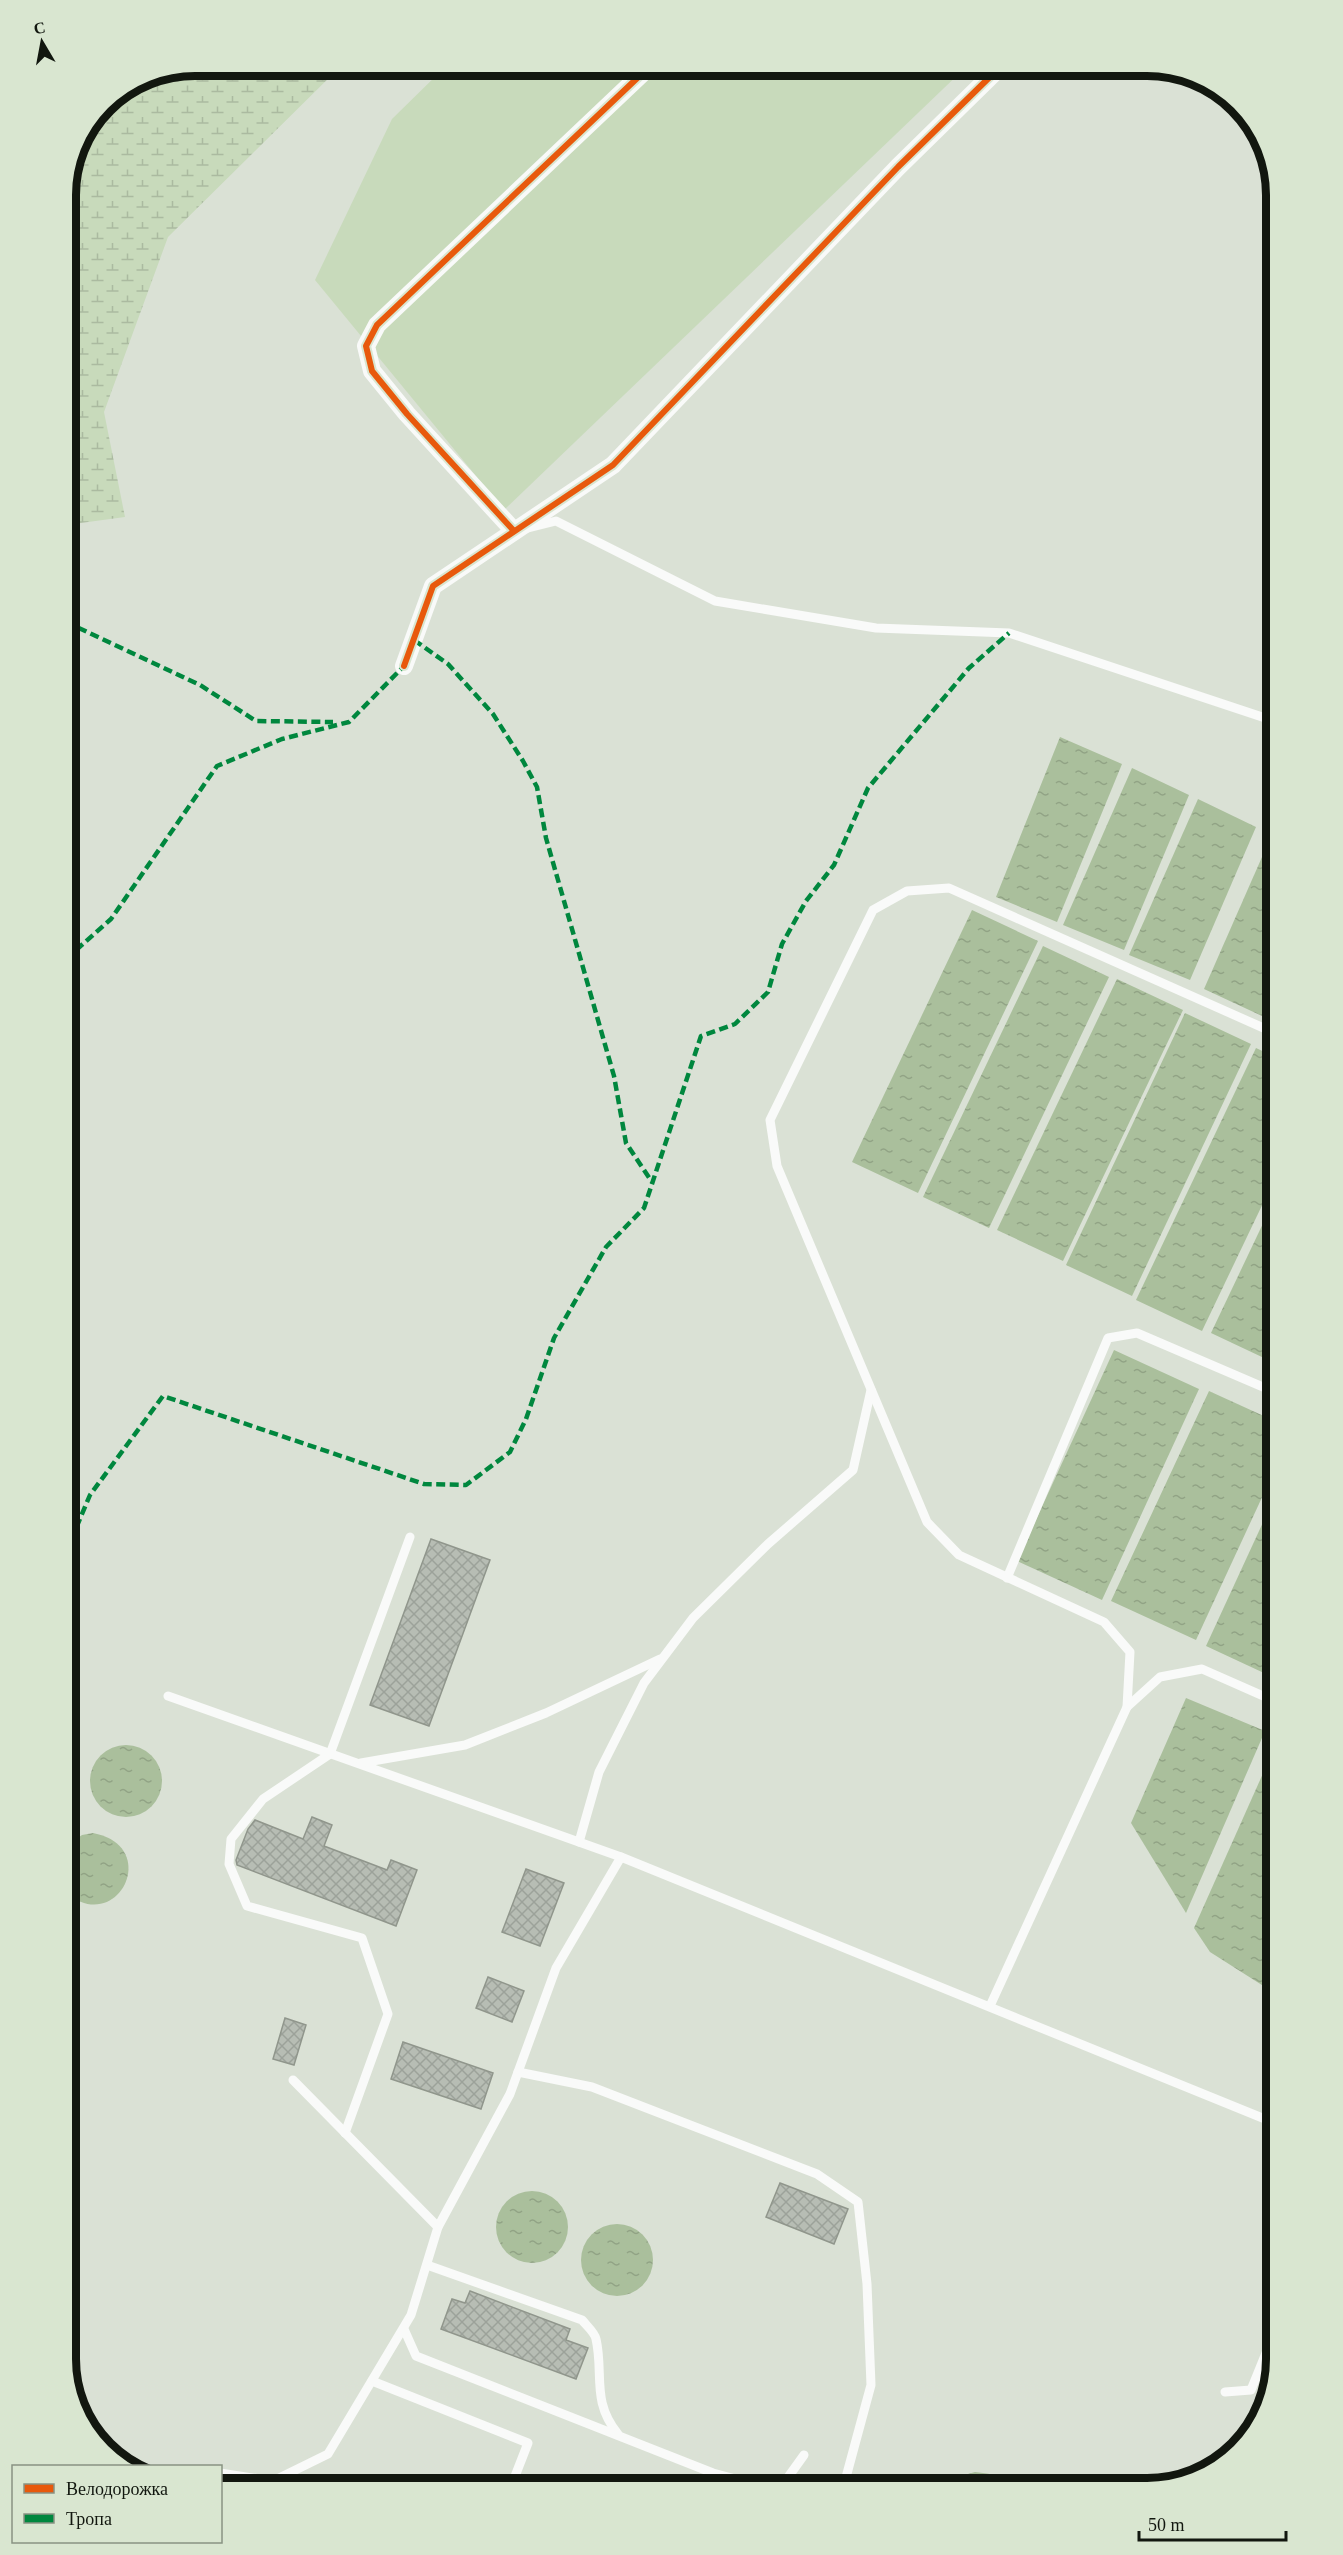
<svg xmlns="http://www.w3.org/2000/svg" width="1343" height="2555" font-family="Georgia,serif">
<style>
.wetland{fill:url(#wetland-marsh)}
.green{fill:#c8dabb}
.water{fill:url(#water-ripples)}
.building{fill:url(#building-cross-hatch);stroke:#90968c;stroke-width:1.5}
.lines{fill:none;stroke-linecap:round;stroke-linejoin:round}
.service{stroke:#f9faf9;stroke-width:9}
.minor{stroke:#f9faf9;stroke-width:18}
.quiet{stroke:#00873e;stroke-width:4.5;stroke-dasharray:9 4.5;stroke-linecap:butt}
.cycleway-casing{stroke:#d9e6d0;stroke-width:10}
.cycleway{stroke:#e8590c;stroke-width:6}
.rim{fill:none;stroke:#12170f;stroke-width:8}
</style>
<defs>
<pattern id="wetland-marsh" width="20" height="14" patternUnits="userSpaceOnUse" patternTransform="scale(1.5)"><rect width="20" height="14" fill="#c8dabb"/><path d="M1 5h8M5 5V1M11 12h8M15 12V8" fill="none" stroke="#abbaa0"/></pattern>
<pattern id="water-ripples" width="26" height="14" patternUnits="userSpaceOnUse" patternTransform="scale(1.5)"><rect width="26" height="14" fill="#aabf9c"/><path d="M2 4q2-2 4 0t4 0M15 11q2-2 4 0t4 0" fill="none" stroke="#91a385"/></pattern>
<pattern id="building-cross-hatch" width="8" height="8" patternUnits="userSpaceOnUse" patternTransform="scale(1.5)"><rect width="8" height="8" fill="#b7bdb4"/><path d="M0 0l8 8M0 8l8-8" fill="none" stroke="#9ca29a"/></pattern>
</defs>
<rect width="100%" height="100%" fill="#dae1d5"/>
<polygon class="wetland" points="196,66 341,66 168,237 104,412 125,517 66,525 66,187 76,146 104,104 146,76"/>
<polygon class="green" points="446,66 967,66 504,510 315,280 392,119"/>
<g class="water">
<polygon points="1060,737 1122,764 1057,922 996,897"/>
<polygon points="1132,768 1189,795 1124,950 1063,925"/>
<polygon points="1198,799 1256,827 1190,980 1129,955"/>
<polygon points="1277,823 1277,1017 1275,1022 1204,989"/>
<polygon points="972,910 1038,941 918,1193 852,1162"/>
<polygon points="1043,946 1109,977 989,1228 923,1197"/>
<polygon points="1117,979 1183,1010 1063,1261 997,1230"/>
<polygon points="1185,1013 1251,1044 1132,1296 1066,1265"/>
<polygon points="1256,1048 1277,1058 1277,1174 1202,1331 1136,1300"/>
<polygon points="1277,1194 1277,1364 1211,1333"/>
<polygon points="1114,1350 1199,1389 1102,1600 1017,1561"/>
<polygon points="1209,1391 1277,1422 1277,1465 1196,1640 1111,1601"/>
<polygon points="1277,1492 1277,1679 1206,1646"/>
<polygon points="1186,1698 1265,1731 1186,1913 1131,1823"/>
<polygon points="1277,1742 1277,1963 1265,1987 1210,1952 1194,1928"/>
<circle cx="126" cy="1781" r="36"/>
<path d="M93,1833c69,13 25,103 -27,60v-47l16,-11z"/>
<circle cx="532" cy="2227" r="36"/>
<circle cx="617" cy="2260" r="36"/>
<path d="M975,2472c18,2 33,4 47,17h-82l17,-12z"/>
</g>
<g class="building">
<polygon points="431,1539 490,1560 429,1726 370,1705"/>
<polygon points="312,1817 332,1825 324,1846 387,1870 391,1860 417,1870 396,1926 237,1865 236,1860 248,1829 255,1820 303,1839"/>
<polygon points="526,1869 564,1883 540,1946 502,1932"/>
<polygon points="488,1977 524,1991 512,2022 476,2008"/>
<polygon points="285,2018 306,2025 294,2065 273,2059"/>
<polygon points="403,2042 493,2073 481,2109 391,2079"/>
<polygon points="780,2183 848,2209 834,2244 766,2217"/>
<polygon points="470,2291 570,2329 566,2340 588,2348 576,2379 441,2329 452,2299 465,2303"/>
</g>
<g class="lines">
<g class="service">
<polyline points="528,528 556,521 715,601 876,628 1009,633 1277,722"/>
<polyline points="1007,1578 1108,1338 1137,1333 1277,1393"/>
<polyline points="168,1696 621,1857 1277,2124"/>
<polyline points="1127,1707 1160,1677 1202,1669 1277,1702"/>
<polyline points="361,1763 465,1745 546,1713 660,1659"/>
<polyline points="579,1842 599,1772 644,1683 693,1618 768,1544 853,1470 871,1390"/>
<polyline points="990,2006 1127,1707 1130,1652 1104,1622 959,1555 927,1522 777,1166 770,1120 873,910 907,891 949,888 1277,1034"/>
<polyline points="518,2072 592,2087 817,2174 858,2202 867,2284 871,2385 845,2481"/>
<polyline points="293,2080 438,2227"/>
<polyline points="345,2133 388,2014 362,1938 247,1906 229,1864 231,1839 263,1799 330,1754 410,1537"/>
<path d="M427,2265l155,55c5,6 13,13 14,19 8,35 -5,62 22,95"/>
<polyline points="404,2329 416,2356 713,2473 758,2485 786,2480 804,2455"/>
<polyline points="372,2381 528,2443 510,2489"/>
<polyline points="1225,2392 1251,2390 1277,2326"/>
<polyline points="220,2473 273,2481 328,2454 411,2315 438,2227 510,2094 556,1968 621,1857"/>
</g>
<g class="minor">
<polyline points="514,531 407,414 372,371 366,346 377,325 650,66"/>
<polyline points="404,666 433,586 613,465 898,167 1001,66"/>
</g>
<g class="quiet">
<polyline points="66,622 200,685 256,721 333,722"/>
<polyline points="414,640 448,664 493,714 523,761 537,787 546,838 614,1076 626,1143 652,1182"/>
<polyline points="66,959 111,919 217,766 282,739 349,722 404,666"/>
<polyline points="66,1552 90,1495 163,1396 424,1484 466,1485 510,1452 526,1419 554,1338 606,1247 644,1208 701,1036 735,1024 768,992 782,944 806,901 834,865 868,788 969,668 1009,633"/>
</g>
<g class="cycleway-casing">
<g id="cycleway">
<polyline points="514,531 407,414 372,371 366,346 377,325 650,66"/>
<polyline points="404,666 433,586 613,465 898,167 1001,66"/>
</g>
</g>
<use href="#cycleway" class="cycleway"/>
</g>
<path d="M0 0H1343V2555H0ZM195 76H1147A119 119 0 0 1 1266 195V2359A119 119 0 0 1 1147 2478H195A119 119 0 0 1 76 2359V195A119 119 0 0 1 195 76Z" fill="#d9e6d0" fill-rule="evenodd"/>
<path class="rim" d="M195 76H1147A119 119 0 0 1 1266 195V2359A119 119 0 0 1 1147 2478H195A119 119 0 0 1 76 2359V195A119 119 0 0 1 195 76Z"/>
<rect x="12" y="2465" width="210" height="78" fill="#d9e6d0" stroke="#899383" stroke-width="1.5"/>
<rect x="24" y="2484" width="30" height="9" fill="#e8590c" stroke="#899383" stroke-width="1.5"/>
<text x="66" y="2495" font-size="18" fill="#12170f">Велодорожка</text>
<rect x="24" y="2514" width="30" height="9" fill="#00873e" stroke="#899383" stroke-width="1.5"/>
<text x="66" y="2525" font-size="18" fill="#12170f">Тропа</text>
<g transform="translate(42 42) rotate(350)" stroke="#d9e6d0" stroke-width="4.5" paint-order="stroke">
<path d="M0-4.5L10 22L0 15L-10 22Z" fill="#12170f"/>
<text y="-9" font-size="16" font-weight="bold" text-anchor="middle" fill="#12170f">С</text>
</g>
<path d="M1139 2531v9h147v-9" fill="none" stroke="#12170f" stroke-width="3"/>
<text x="1148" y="2531" font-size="18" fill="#12170f" stroke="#d9e6d0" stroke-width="4.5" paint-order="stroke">50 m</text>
</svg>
